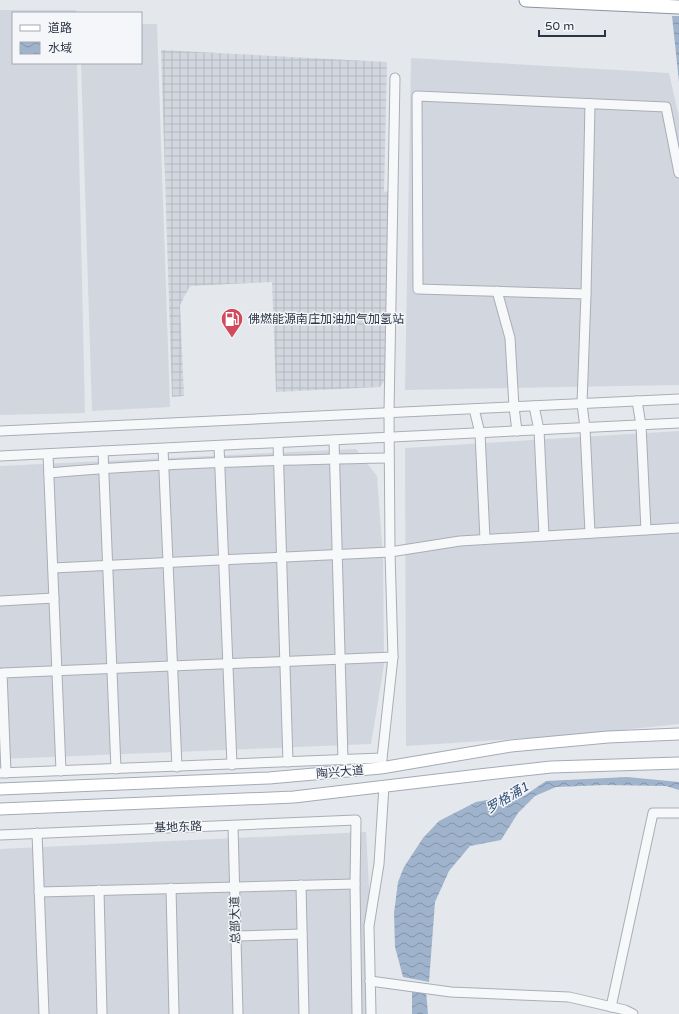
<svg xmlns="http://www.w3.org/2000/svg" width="679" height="1014" font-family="'Varela Round','Noto Sans SC',sans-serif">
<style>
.built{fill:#d2d6de}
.industrial{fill:url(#industrial-grid)}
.water{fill:url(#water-waves)}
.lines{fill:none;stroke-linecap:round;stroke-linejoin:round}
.minor-casing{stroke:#a9aeb7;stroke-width:11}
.major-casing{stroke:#a3abb8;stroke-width:13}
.highway-casing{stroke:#8b94a3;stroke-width:15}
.minor{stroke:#f7f8fa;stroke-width:9}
.major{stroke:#fff;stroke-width:11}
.highway{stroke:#fff;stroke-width:13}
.labels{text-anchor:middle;stroke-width:3;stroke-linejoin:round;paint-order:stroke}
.poi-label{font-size:12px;fill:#2b3445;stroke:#f4f6f9;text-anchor:start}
.street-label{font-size:12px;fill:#2b3445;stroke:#f4f6f9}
.water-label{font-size:13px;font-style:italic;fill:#34527a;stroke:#f4f6f9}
</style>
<defs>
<pattern id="industrial-grid" width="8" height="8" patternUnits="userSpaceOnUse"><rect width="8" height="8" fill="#d2d6de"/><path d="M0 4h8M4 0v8" fill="none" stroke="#b4b8c0"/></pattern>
<pattern id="water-waves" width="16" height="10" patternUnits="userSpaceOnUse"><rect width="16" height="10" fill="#9fb4cc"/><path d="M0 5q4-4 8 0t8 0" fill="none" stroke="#8293a7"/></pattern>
</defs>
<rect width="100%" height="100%" fill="#e4e7ec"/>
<g class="built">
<polygon points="0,10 76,10 76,13 13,13 13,63 77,63 85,413 0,415"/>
<polygon points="141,24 157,24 170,407 92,411 81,63 141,63"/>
<polygon points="411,58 669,73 679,117 679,385 405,390"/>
<polygon points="679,431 679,724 574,735 406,746 405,448"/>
<polygon points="356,449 377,476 383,557 384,665 371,744 0,759 0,466"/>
<polygon points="366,832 376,1014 0,1014 0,849"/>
</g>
<polygon class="industrial" points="161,50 387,62 384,192 389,191 387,378 380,387 276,392 272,282 190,286 180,305 184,396 172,397"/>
<g class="water">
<polygon points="672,16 679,16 679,82"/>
<polygon points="627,777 679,782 679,790 666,786 605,785 556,787 535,796 518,813 501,840 470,846 449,871 435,902 429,982 403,977 395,947 394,913 398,882 404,867 423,838 439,821 476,802 508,796 524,796 546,781"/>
<polygon points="412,990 426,991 428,1014 412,1014"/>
</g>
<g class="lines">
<g class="minor-casing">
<g id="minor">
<polyline points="497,291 510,338 514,407 517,431"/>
<polyline points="586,294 590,104"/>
<polyline points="637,401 641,425 646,530"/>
<polyline points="534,406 539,430 544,536"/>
<polyline points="474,409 480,433 485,539"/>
<polyline points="0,431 679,399"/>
<polyline points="334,440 343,760"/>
<polyline points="278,443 288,762"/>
<polyline points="219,446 232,765"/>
<polyline points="163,449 177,767"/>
<polyline points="103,451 116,769"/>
<polyline points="48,454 61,771"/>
<polyline points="0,456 679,423"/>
<path d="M49,473c113,-10 227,-13 340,-15"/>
<polyline points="590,533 585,428 582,404 586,294 418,289 417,96 666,107 679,173"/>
<polyline points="53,568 390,552 460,541 679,528"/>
<polyline points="0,601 54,598"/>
<polyline points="381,768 393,657 390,552 389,413 395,78"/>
<polyline points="0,773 382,758"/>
<polyline points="6,773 2,673 393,657"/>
<polyline points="233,826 238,1014"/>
<polyline points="37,833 44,1014"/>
<path d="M0,835c119,-6 238,-9 356,-15l-1,64 2,130"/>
<polyline points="301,885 304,1014"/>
<polyline points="171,888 174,1014"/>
<polyline points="99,890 102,1014"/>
<polyline points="39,892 355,884"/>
<polyline points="236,936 302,934"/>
<polyline points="370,981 451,992 569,997 625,1010 633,1014"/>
<polyline points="611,1007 653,813 679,813"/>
<polyline points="371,1014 369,926 379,864 384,786"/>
</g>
</g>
<g class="major-casing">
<g id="major">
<polyline points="0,789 269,778 381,768 511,746 608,737 679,734"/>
<polyline points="0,809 294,797 479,775 551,767 679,763"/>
</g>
</g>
<g class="highway-casing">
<polyline id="highway" points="526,0 679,7"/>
</g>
<use href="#minor" class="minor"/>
<use href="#major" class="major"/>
<use href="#highway" class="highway"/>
</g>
<defs>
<g id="fuel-pin" transform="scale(1.15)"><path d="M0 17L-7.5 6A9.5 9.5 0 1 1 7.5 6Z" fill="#d1495b" stroke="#f4f6f9"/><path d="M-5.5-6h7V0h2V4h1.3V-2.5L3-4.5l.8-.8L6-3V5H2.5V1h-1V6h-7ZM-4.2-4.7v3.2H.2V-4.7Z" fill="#fff"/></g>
</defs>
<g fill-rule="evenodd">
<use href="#fuel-pin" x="232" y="319"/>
</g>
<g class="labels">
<g class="poi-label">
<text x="248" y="323">佛燃能源南庄加油加气加氢站</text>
</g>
<g class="street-label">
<text transform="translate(340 772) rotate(-5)" y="4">陶兴大道</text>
<text transform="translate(178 827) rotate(-2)" y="4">基地东路</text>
<text transform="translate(235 920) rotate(-91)" y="4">总部大道</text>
</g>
<g class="water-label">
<text transform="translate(507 797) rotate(-31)" y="5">罗格涌1</text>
</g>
</g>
<rect x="12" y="12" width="130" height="52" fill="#f4f6f9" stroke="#a4a8b1"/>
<rect x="20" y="25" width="20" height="6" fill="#ffffff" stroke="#a4a8b1"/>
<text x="48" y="32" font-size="12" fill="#2b3445">道路</text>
<rect x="20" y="42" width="20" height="12" fill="url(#water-waves)" stroke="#a4a8b1"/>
<text x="48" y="52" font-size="12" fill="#2b3445">水域</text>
<path d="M539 30v6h66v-6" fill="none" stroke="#2b3445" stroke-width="2"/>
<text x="545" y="30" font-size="12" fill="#2b3445" stroke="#f4f6f9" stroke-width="3" paint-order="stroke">50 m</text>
</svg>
